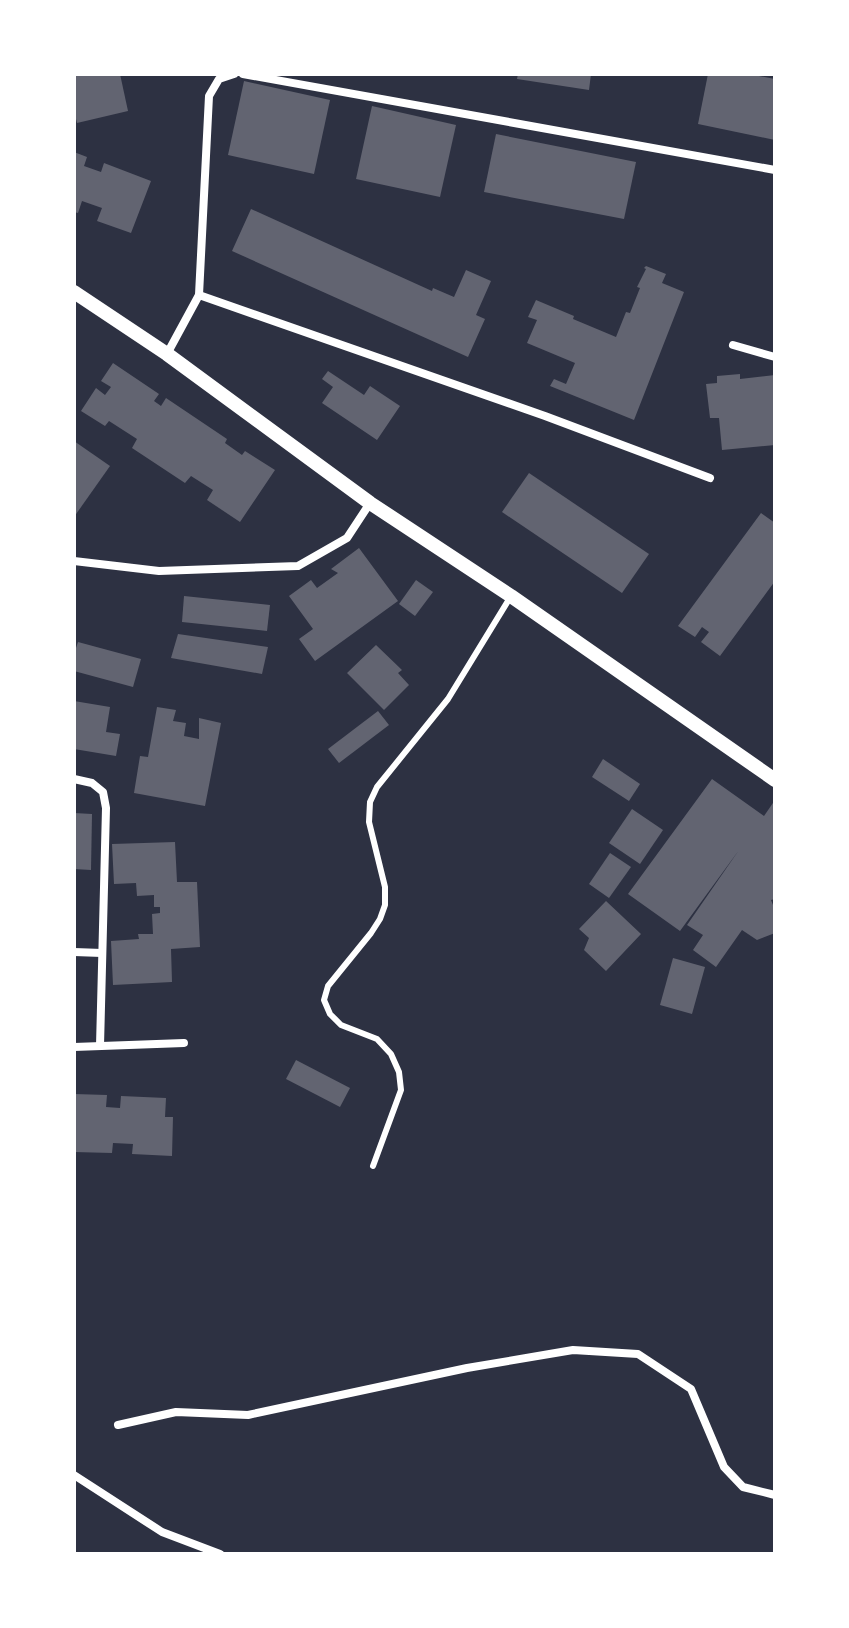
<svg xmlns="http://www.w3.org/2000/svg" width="849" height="1628" font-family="'Playfair Display',serif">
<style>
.building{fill:#626471}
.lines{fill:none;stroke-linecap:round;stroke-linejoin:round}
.service{stroke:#fff;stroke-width:6}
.minor{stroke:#fff;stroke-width:8}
.tertiary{stroke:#fff;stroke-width:14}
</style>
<rect width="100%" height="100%" fill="#2d3142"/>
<g class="building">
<polygon points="74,74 120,74 128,111 77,123 74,111"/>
<polygon points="518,74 591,74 589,90 517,79"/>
<polygon points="708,74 749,74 775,79 775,140 698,124"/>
<polygon points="244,81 330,100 314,174 228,155"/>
<polygon points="372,106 456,125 440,197 356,179"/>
<polygon points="496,134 636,162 624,219 484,192"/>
<polygon points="74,152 87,157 84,166 101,172 104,163 151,181 131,233 97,221 102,208 82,201 78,213 74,212"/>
<polygon points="251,209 432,291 433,288 454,297 466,270 491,281 476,315 485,319 468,357 232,251"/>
<polygon points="646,266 666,274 662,283 684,292 634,420 550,386 554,379 566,384 575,363 527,343 537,320 528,317 536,300 574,316 573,319 616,337 626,312 630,313 640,288 637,287 646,269 644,268"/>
<polygon points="113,363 159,394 154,401 161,406 166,398 227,439 225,443 242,455 245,451 275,470 240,522 207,500 213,490 191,476 185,483 132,448 137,439 109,421 105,426 81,411 96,388 105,395 111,387 101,381"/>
<polygon points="328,371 364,395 370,386 400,406 377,440 322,403 333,387 322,379"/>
<polygon points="740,374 740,379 775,375 775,445 722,450 719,418 710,418 706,384 717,383 717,376"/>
<polygon points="74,441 110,466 74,517"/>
<polygon points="529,473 649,554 622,593 502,512"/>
<polygon points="761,513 775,523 775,581 720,656 701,642 709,632 702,627 695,637 678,626"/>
<polygon points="359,548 398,601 315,661 299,639 313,629 289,596 311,580 317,588 338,573 331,569"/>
<polygon points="416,580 433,592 415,616 399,604"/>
<polygon points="184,596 270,605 267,631 182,622"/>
<polygon points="178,634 268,647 262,674 171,658"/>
<polygon points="78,642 141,659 133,687 74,671 74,654"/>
<polygon points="376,645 402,670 398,673 409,685 384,710 347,673"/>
<polygon points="74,701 110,707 106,732 120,734 116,756 74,749"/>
<polygon points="157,707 176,710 173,721 186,723 184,736 199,739 199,718 221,723 205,806 134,793 140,756 148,757"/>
<polygon points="378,711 389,725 339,763 328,749"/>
<polygon points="603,759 640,784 629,801 592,777"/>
<polygon points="712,779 764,816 775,800 775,899 771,900 775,910 775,933 757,940 742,930 716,967 693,950 703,935 687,925 739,850 680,931 628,894"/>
<polygon points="632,809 663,830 640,864 609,843"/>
<polygon points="74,813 92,814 91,870 74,869"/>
<polygon points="175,842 177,882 197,882 200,947 171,949 172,982 113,985 111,941 139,939 138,934 153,934 152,914 160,913 160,907 154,907 154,895 137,896 136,883 114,884 112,844"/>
<polygon points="610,853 631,867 609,898 589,884"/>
<polygon points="606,901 641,934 606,971 584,950 589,938 579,929"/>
<polygon points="673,958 705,967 692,1014 660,1005"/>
<polygon points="296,1060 350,1088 340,1107 286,1079"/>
<polygon points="74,1094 107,1095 106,1107 120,1108 121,1096 166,1098 165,1117 173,1117 172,1156 132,1154 133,1144 113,1143 112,1153 74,1152"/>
</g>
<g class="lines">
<polyline class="service" points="373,1166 401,1090 399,1072 391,1054 377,1039 341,1025 330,1014 324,1000 328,986 371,933 380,919 385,905 385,887 369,822 370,802 377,787 448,699 511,596"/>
<g class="minor">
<polyline points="243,74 775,170"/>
<polyline points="199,295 545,416 710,478"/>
<polyline points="733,345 775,357"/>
<polyline points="167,354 199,295 209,96 219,79 234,74"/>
<polyline points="74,561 159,571 298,566 347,538 370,503"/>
<polyline points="74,779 92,783 103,792 106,808 100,1046"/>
<polyline points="74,952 102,953"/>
<polyline points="74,1047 184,1043"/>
<polyline points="118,1425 176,1412 248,1415 467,1368 573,1350 638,1354 691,1389 724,1467 743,1487 775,1495"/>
<polyline points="74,1475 162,1532 220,1554"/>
</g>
<polyline class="tertiary" points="74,292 167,354 370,503 511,596 775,780"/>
</g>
<rect width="849" height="1628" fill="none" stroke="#ffffff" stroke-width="152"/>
</svg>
